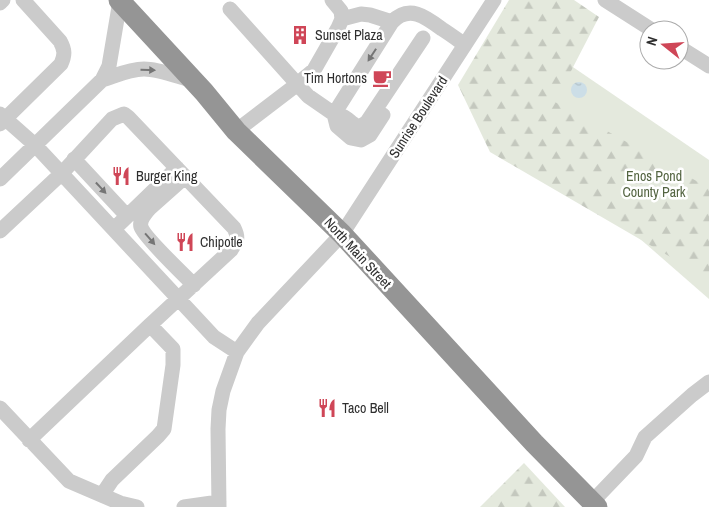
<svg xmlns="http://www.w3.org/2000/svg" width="709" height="507" font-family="'Archivo Narrow',sans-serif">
<defs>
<pattern id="forest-firs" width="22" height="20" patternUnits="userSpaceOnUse" patternTransform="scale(1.25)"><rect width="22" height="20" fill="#e4e9dd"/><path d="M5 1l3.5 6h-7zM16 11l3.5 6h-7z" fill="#c4c8be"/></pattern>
<pattern id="water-ripples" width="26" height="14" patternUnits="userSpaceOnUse" patternTransform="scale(1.25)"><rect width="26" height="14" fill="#ccdee7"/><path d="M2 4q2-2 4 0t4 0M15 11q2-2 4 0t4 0" fill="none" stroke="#b0bfc6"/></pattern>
</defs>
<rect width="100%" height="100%" fill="#fff"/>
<path fill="#e4e9dd" d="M567,63l142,97v139l-196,-171z"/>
<path fill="url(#forest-firs)" d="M509,0h65l25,17 -44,85 154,86v95l-11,-10 -208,-121 -32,-67z
M524,463l41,44h-85z"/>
<path fill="url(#water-ripples)" d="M571 90a8 8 0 1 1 16 0a8 8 0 1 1-16 0Z"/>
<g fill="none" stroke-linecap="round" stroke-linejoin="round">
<path stroke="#cbcbcb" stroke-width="15" d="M605,0l47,30
M0,3l3,-3
M230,9l78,87 26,18 3,12 14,12 10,2 9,-5 13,-20
M342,19l19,-5 9,1 22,7
M423,38l-56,84c-12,10 -15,-2 -25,-6 -3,-2 -6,-2 -8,-2l58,-92c17,-18 34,-5 50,7 8,5 16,11 23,16
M679,47l30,19
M102,80c13,-4 27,-11 42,-11 16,0 34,8 50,12
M0,114l35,31 179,192 23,15
M0,124l61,-60c4,-9 4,-14 -1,-23l-37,-41
M236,131l55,-42 23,-19 24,-42 4,-9 -1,-8 -9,-11
M74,159l53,57
M185,177l-36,32c-4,5 -10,11 -8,18 3,10 43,48 53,58
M0,179l102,-99 7,-14 11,-65
M114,229l63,-61
M0,231l62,-58 50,-54 12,-5 4,3 106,111c5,10 3,13 -3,22l-81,75
M0,408l69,73 51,22 17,4
M29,440l121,-115 23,24v16l-9,64 -6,7 -46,44 -10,15
M592,502l44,-46 9,-19 47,-42 17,-13
M184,507l35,-5
M219,507l-1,-78 1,-19 4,-19 14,-39 21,-29 84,-89 152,-234"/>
<path stroke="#959595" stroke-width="21" d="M119,0l85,92 32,39 106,103 192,209 63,64"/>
</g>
<defs><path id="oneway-solid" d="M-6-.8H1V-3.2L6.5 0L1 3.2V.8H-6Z" transform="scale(1.25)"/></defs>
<g fill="#757575">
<use href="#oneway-solid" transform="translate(372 55) rotate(123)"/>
<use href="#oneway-solid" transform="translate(148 70) rotate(2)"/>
<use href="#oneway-solid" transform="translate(101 188) rotate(47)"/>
<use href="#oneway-solid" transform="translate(150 239) rotate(49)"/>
</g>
<defs>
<g id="building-bare" transform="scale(1.5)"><path d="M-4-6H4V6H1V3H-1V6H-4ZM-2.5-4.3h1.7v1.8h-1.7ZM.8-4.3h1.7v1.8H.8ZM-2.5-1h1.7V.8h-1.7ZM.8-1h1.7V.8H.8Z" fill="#cf4657" stroke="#fff" stroke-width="2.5" paint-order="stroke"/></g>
<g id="cafe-bare" transform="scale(1.5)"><path d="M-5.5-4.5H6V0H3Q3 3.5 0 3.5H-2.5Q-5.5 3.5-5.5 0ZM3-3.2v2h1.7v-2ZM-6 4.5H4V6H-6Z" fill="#cf4657" stroke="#fff" stroke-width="2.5" paint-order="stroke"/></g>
<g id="restaurant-bare" transform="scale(1.5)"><path d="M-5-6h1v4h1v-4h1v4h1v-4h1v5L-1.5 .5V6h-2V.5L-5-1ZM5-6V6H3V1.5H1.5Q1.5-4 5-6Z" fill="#cf4657" stroke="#fff" stroke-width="2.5" paint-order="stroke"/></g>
</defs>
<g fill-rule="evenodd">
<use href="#building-bare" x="300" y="35"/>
<use href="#cafe-bare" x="382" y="78"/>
<use href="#restaurant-bare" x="121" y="176"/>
<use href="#restaurant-bare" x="185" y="242"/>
<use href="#restaurant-bare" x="327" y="408"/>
</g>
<g text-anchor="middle" stroke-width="5" stroke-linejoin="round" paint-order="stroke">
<g font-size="14" fill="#2e2e2e" stroke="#fff" text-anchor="start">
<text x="315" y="40">Sunset Plaza</text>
<text x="367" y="83" text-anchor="end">Tim Hortons</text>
<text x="136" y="181">Burger King</text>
<text x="200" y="247">Chipotle</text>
<text x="342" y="413">Taco Bell</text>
</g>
<g font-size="14" fill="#2e2e2e" stroke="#fff">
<text transform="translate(418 117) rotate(-57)" y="5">Sunrise Boulevard</text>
<text transform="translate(358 253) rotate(47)" y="5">North Main Street</text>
</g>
<g font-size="14" fill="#536441" stroke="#fff">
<text x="654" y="181">Enos Pond<tspan x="654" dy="16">County Park</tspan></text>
</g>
</g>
<g transform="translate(664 45) rotate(287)"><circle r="24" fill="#ffffff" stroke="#ababab"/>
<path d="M0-4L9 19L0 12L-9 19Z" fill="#cf4657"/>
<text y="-8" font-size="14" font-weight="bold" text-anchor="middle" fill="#2e2e2e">N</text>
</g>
</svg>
